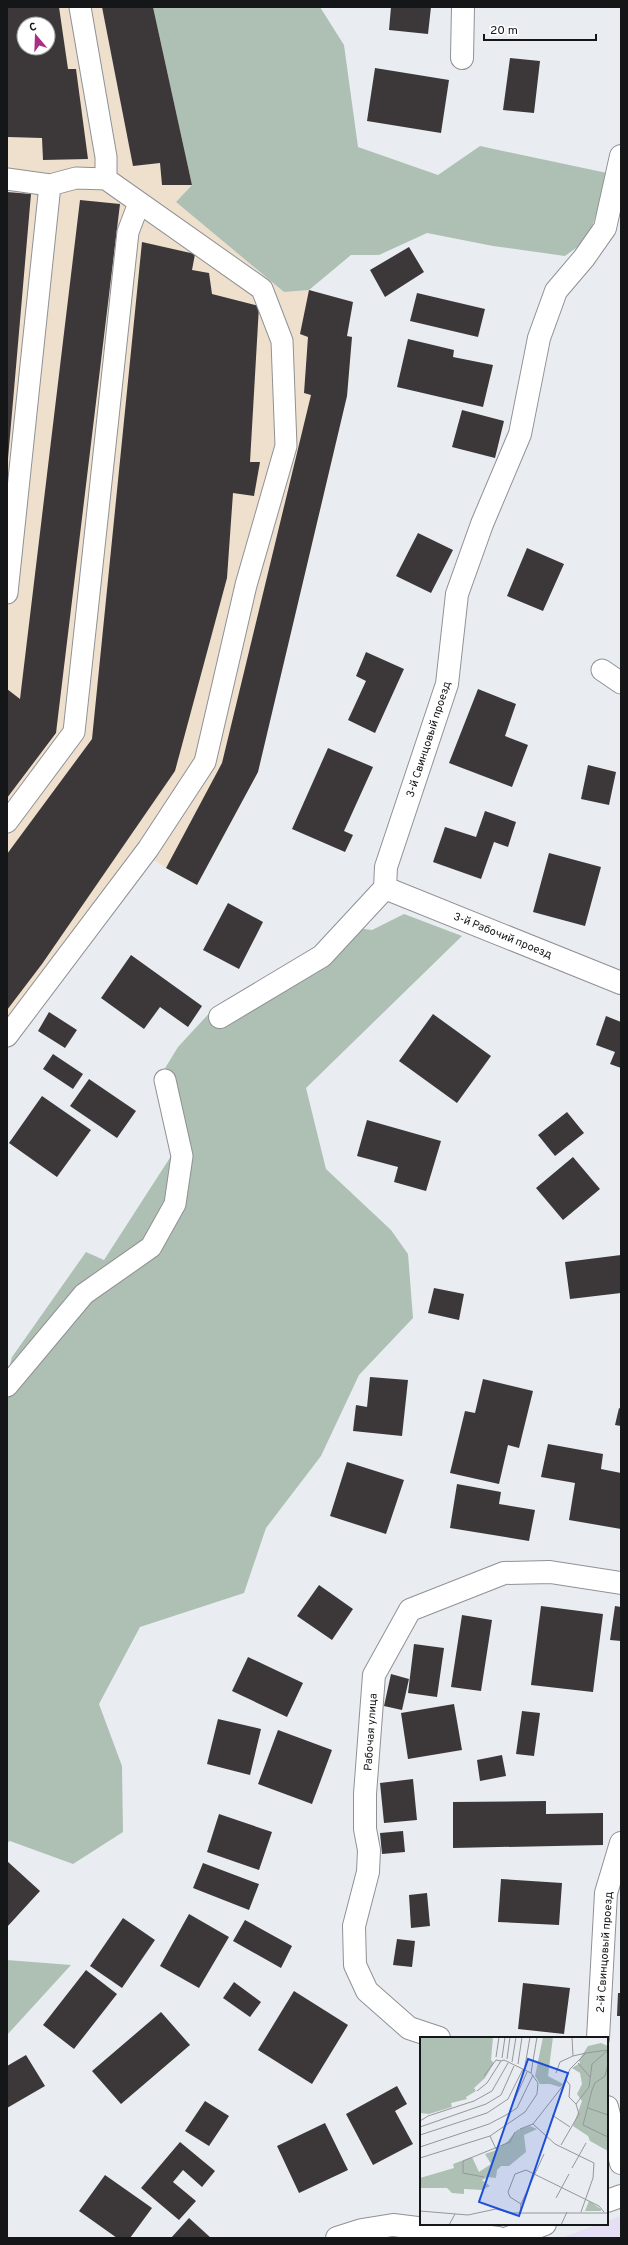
<svg xmlns="http://www.w3.org/2000/svg" width="628" height="2245" font-family="Overpass,sans-serif">
<rect width="100%" height="100%" fill="#e9edf1"/>
<path fill="#eee0cd" fill-rule="evenodd" d="M7,7h146l39,178 -16,17 108,90 25,-2 44,12 -6,34 5,1 -5,59 -89,376 -61,113 -31,-17 -30,-20 -129,171zM24,24h24v24h-24z"/>
<path fill="#e6def4" d="M621,2216v22h-60l38,-14h8v-3z"/>
<path fill="#aec0b4" d="M153,7h167l24,38 14,102 80,28 42,-29 127,27 -9,37 -11,30 -22,16 -72,-10 -66,-13 -48,22h-28l-42,35 -25,2 -108,-90 16,-17z
M404,914l58,22 -156,152 20,81 65,61 17,24 5,64 -54,57 -38,81 -55,72 -22,65 -104,34 -41,77 23,62 1,66 -50,32 -63,-23 -3,2v-468l5,-18 74,-105 18,8 69,-107 -14,-75 19,-31 36,-39 103,-56 26,-26 29,4z
M7,1960l64,5 -64,70z"/>
<path fill="#3c3839" fill-rule="evenodd" d="M7,7h52l9,62h8l12,90 -45,1 -1,-22 -34,-1zM24,24h24v24h-24z
M102,7h51l39,178h-30l-2,-22 -27,3z
M391,7h40l-3,27 -39,-4z
M510,58l30,3 -6,52 -31,-3z
M375,68l74,12 -8,53 -74,-12z
M7,192l24,2 -23,265 -1,-1z
M80,200l40,4 -64,529 -49,65v-109l13,10z
M142,242l53,12 -3,16 17,3 3,21 47,12 -9,156h10l-6,34 -21,-3 -6,85 -52,193 -133,193 -35,46v-156l85,-115z
M409,247l15,25 -39,25 -15,-27z
M309,290l44,12 -6,34 5,1 -5,59 -89,376 -61,113 -31,-17 56,-105 89,-368 -7,-2 4,-56 -8,-3z
M417,293l68,16 -7,28 -68,-16z
M408,339l46,11 -1,7 40,8 -10,42 -86,-20z
M462,410l42,11 -9,37 -43,-11z
M418,533l35,17 -22,43 -35,-17z
M527,548l37,16 -21,47 -36,-15z
M366,652l38,17 -29,64 -27,-13 18,-39 -10,-5z
M478,689l38,15 -11,32 23,9 -16,42 -63,-24z
M328,748l45,19 -29,64 9,4 -8,17 -53,-23z
M588,765l28,7 -7,33 -28,-6z
M485,811l31,11 -8,25 -14,-5 -13,37 -48,-17 12,-35 31,10z
M549,853l52,14 -16,59 -52,-14z
M228,903l35,19 -24,47 -36,-19z
M131,955l71,51 -14,21 -28,-20 -16,22 -43,-31z
M49,1012l28,18 -12,18 -27,-17z
M433,1014l58,42 -34,47 -58,-42z
M606,1016l15,6v46l-11,-4 5,-12 -19,-7z
M53,1054l30,20 -10,15 -30,-20z
M89,1079l47,32 -19,27 -47,-32z
M42,1096l49,34 -34,47 -48,-34z
M567,1112l17,21 -29,23 -17,-21z
M367,1120l74,21 -15,50 -32,-9 4,-15 -41,-11z
M573,1157l27,32 -37,31 -27,-32z
M621,1255v38l-51,6 -5,-37z
M434,1288l30,6 -5,26 -31,-7z
M370,1377l38,3 -6,56 -49,-5 3,-26 11,2z
M483,1379l50,12 -14,57 -11,-3 -9,39 -49,-11 15,-62 10,2z
M619,1408l2,1v17l-6,-1z
M548,1444l55,10 -2,15 20,4v56l-52,-9 6,-37 -34,-6z
M347,1462l57,18 -18,54 -56,-18z
M457,1484l44,8 -2,12 36,6 -6,31 -79,-13z
M319,1585l34,24 -21,31 -35,-24z
M541,1606l62,8 -10,78 -62,-7z
M615,1606l6,1v34l-11,-1z
M462,1615l30,5 -11,71 -30,-4z
M414,1644l30,4 -7,49 -29,-4z
M248,1657l55,26 -16,34 -55,-26z
M391,1674l18,5 -7,31 -18,-4z
M454,1704l8,46 -54,9 -7,-46z
M522,1711l18,2 -6,43 -18,-2z
M218,1719l43,10 -11,46 -43,-11z
M278,1730l54,20 -20,54 -54,-20z
M502,1755l4,21 -26,5 -3,-21z
M413,1779l4,41 -33,3 -4,-40z
M546,1801v13l57,-1v32l-150,3v-46z
M219,1814l53,18 -13,38 -52,-18z
M403,1831l2,21 -23,2 -2,-21z
M7,1861l33,30 -33,36z
M203,1863l56,21 -10,26 -56,-22z
M501,1879l61,4 -3,42 -61,-3z
M427,1893l3,33 -19,2 -2,-33z
M189,1914l40,23 -30,51 -39,-22z
M123,1918l32,22 -33,48 -32,-22z
M245,1920l47,26 -11,22 -48,-27z
M397,1939l18,2 -3,26 -19,-2z
M86,1970l31,24 -43,55 -31,-24z
M234,1982l27,20 -11,15 -27,-19z
M523,1983l47,5 -6,46 -46,-5z
M294,1991l54,34 -36,59 -54,-34z
M618,1993h3v23h-4z
M161,2012l29,33 -69,59 -29,-33z
M26,2055l19,31 -38,22v-42z
M397,2086l10,18 -12,7 18,33 -40,21 -27,-51z
M205,2101l24,15 -20,30 -24,-15z
M325,2123l23,47 -49,23 -22,-47z
M180,2142l35,29 -13,16 -19,-17 -10,12 23,19 -17,19 -38,-32z
M105,2175l47,33 -22,30h-13l-38,-27z
M189,2218l22,20h-40z"/>
<g fill="none" stroke-linecap="round" stroke-linejoin="round">
<g stroke="#8f9196" stroke-width="23">
<path id="service" d="M80,7l26,150v22
M7,179l43,6 26,-7 30,1 156,110 20,52 4,105 -40,139 -41,177 -57,87 -141,187
M7,593l43,-408
M602,670l19,13
M7,822l67,-90 54,-500 11,-29
M7,1386l77,-92 67,-47 24,-43 7,-48 -17,-76"/>
</g>
<g stroke="#8f9196" stroke-width="24">
<path id="minor" d="M462,58l1,-51
M385,888l236,95
M220,1017l102,-61 63,-68 1,-21 61,-183 10,-90 25,-70 38,-90 19,-96 17,-47 28,-33 21,-30 16,-72
M439,2038l-30,-10 -42,-37 -12,-26 -1,-39 14,-54 1,-22 -4,-21v-35l9,-119 36,-65 94,-37 46,-1 71,11
M598,2038l8,-145 15,-50
M607,2107l14,56
M607,2201l14,-5
M337,2238l25,-8 31,-5 105,13
M508,2238l37,-14"/>
</g>
<use href="#service" stroke="#fff" stroke-width="21"/>
<use href="#minor" stroke="#fff" stroke-width="22"/>
</g>
<g text-anchor="middle" stroke-width="4" stroke-linejoin="round" paint-order="stroke">
<g font-size="11" fill="#151618" stroke="#fff">
<text transform="translate(428 739) rotate(-72)" y="4">3-й Свинцовый проезд</text>
<text transform="translate(503 935) rotate(22)" y="4">3-й Рабочий проезд</text>
<text transform="translate(370 1732) rotate(-86)" y="4">Рабочая улица</text>
<text transform="translate(604 1952) rotate(-86)" y="4">2-й Свинцовый проезд</text>
</g>
</g>
<g transform="translate(420 2037)">
<rect width="188" height="188" fill="#e9edf1"/>
<path d="M0,0h73l-2,23 3,3 -9,15 -11,10 2,3 -10,6 1,2 -16,4 1,4 -23,7 -9,-1zM123,0h10l-5,39 15,8 -3,3 -10,-3h-10l-5,-8zM181,6l7,3v105l-18,-10 -2,-5 -15,-10 9,-25 -5,-7 5,-10 -2,-11 -8,-5 8,-5 -1,-3 9,-14zM110,89l7,3 -13,6 2,17 -17,14h-8l-4,4 -1,8 -8,-1 -6,3 8,6 -8,4 -18,-1v5l-12,-1 -5,-5h-27v-10l34,-10 -1,-4 19,-7 7,15 12,-8 -6,-10 9,-3 13,-9 10,-12zM169,164l12,8v2h-16z" fill="#aec0b4"/>
<path fill="none" stroke="#94979a" stroke-width="1" d="M153,19l13,-3M76,20l3,-20M82,21l3,-21M87,22l3,-22M92,25l4,-25M158,26l12,14M98,27l4,-27M188,27l-3,12 -10,7 -3,7 -9,35 25,12M105,29l5,-29M111,36l6,-36M136,36l4,-11 13,-6 -1,-19M64,39l12,-16 5,1M146,43l4,5 -1,12 7,7M57,54l10,-8 14,-22 3,-1 27,13 7,10 -1,11 -12,18 -35,24M94,64l13,-29M156,67l13,-17 3,-23 15,-13M168,71l20,7M132,78l18,12M0,84l8,-5 46,-15 18,-10 16,-28M113,87l22,20 39,19 -1,15 -12,34M0,90l66,-23 15,-9 13,-29M100,92l13,-5 29,-37 8,-18 16,-16 22,-3M0,98l67,-22 21,-14 15,-30M141,108l18,-31 -3,-10M0,110l69,-23 17,-9 11,-7 16,-33M0,121l70,-22 6,13M152,131l14,-25M64,140l-21,-4v-12l47,-19 5,-10M136,161l13,-24M101,167l-11,-7 -2,-5 7,-18 11,-4 73,36 5,6M0,174l48,4 28,-6 15,4h97M100,176l1,-9 23,-50M29,188l6,-11M141,188l6,-13"/>
<path fill="#1d4ed8" fill-opacity="0.15" stroke="#1d4ed8" stroke-width="2" d="M108,22l40,14 -49,143 -40,-14z"/>
<rect width="188" height="188" fill="none" stroke="#151618" stroke-width="2"/>
</g>
<rect width="628" height="2245" fill="none" stroke="#151618" stroke-width="16"/>
<g transform="translate(36 36) rotate(341)"><circle r="19" fill="#ffffff" stroke="#a1a2a3"/>
<path d="M0-3L7 15L0 10L-7 15Z" fill="#a72f85"/>
<text y="-6" font-size="11" font-weight="bold" text-anchor="middle" fill="#151618">С</text>
</g>
<path d="M484 34v6h112v-6" fill="none" stroke="#151618" stroke-width="2"/>
<text x="490" y="34" font-size="12" fill="#151618" stroke="#ffffff" stroke-width="3" paint-order="stroke">20 m</text>
</svg>
